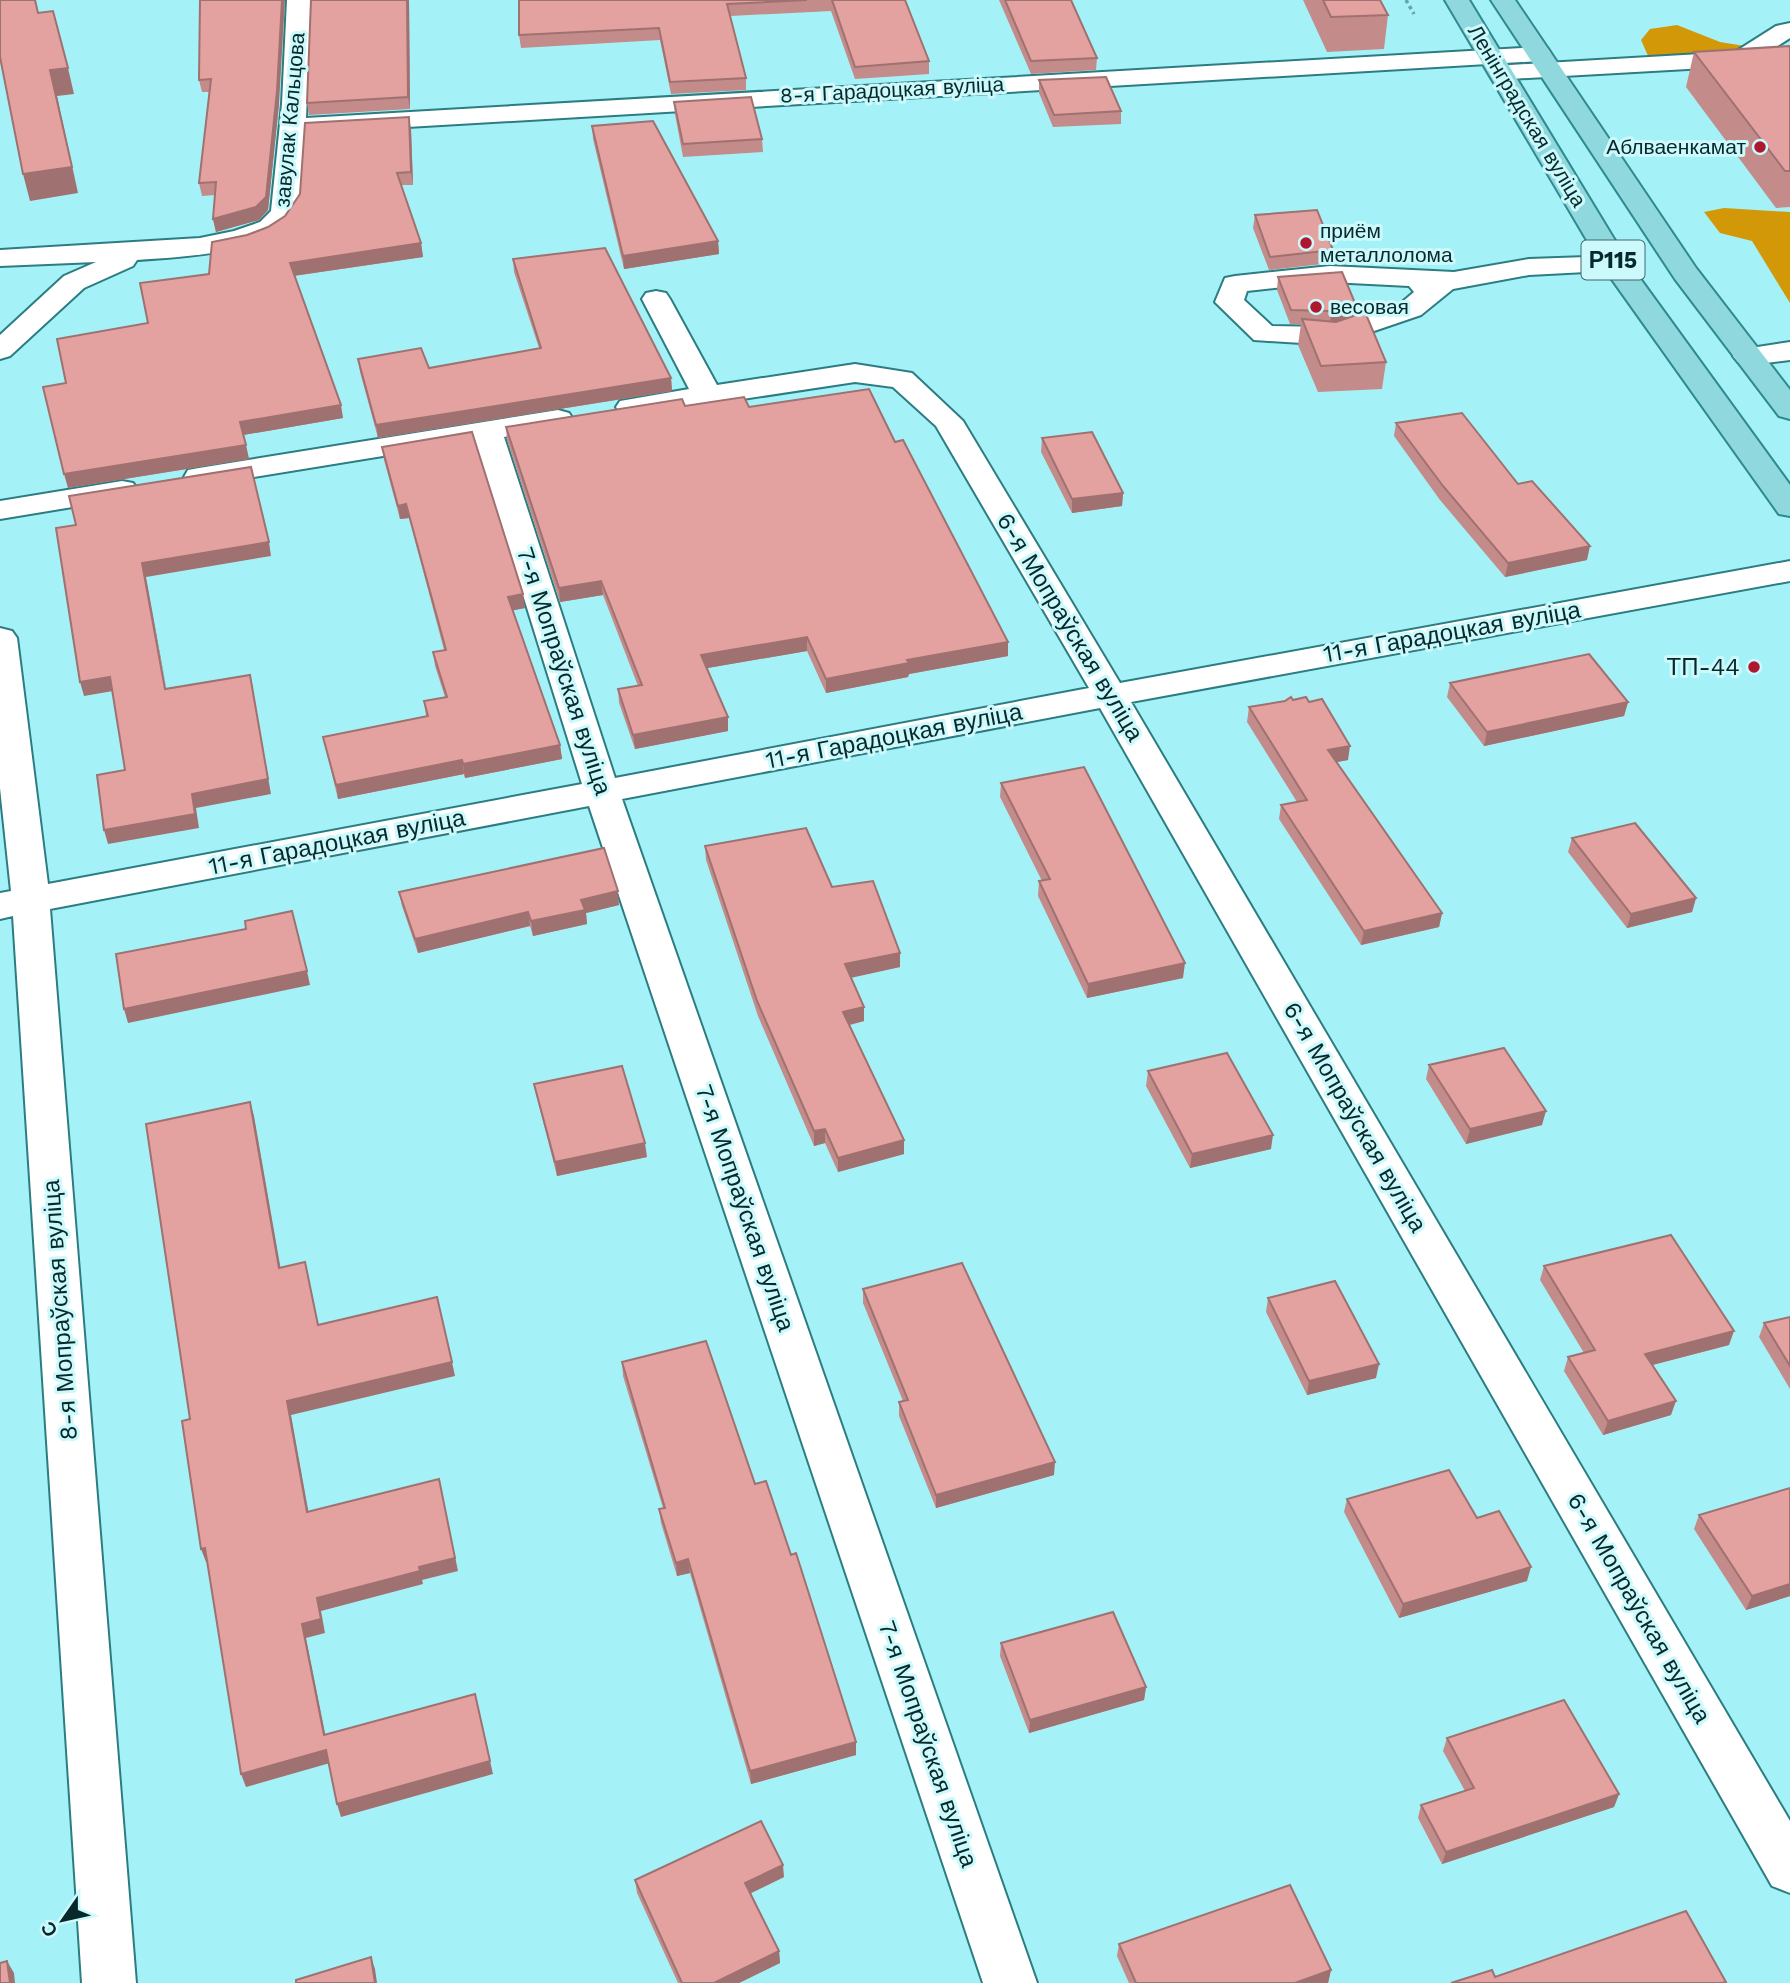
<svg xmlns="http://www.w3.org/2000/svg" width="1790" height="1983" font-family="'Work Sans',sans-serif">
<rect width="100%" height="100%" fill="#a4f2f7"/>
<path fill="#d29807" d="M1677,25l43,17 31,5c-44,23 -54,33 -102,11l-8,-18 9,-11z
M1724,208l66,4v91l-38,-62 -32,-8 -16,-21z"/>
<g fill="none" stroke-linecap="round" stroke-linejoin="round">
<g stroke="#2c7d82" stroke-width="4">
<path id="minor" d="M287,0h24l-5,118 1233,-71 9,2 3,5 -3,5 -9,2 -1234,72c-1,18 -1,66 -8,80 -19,41 -121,44 -160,47l-4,6 -49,22 -74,68 -10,3v-24l64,-59 32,-14 -96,4v-16l200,-12 34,-7 26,-9 11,-11 11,-107z
M1790,23v15l-40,26 -9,2 -231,13 -9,-2 -3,-5 3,-5 9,-2 225,-13 41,-26z
M1615,256l10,2 4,6 -4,6 -96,5 -76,14 -32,26 -88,30 -79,-5 -39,-38 10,-24 10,-2 95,-10 124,6 75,-13zM1330,282l79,4 5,6 -13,11 -71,24 -58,-1 -28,-26 3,-9z
M656,291l10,2 4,6 47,86 138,-21 57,9 51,48 157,262 670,-122v20l-659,121 659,1119v72l-18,-7 -672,-1178 -478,91 415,1184h-54l-394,-1177 -539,103 86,1074h-54l-69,-1067 -13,3v-26l11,-2 -11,-103v-160l12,3 5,7 31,246 534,-100 -107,-343 -276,45 -11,-2 -4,-7 4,-7 11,-2 359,-58 11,3 4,6 -4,6 -65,12 111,341 474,-90 -153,-262 -43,-39 -38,-5 -224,34 -11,-3 -4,-6 4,-6 69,-12 -47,-90 4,-6z
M1790,342v18l-42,5 -10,-3 -5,-6 5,-6z
M122,481l11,2 5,7 -5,7 -133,22v-18z"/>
</g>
<g stroke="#2f8a90" stroke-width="4">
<path id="major" d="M1445,0h24l159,262 162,223v31l-11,-2 -178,-250z
M1491,0h24l181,268 94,122v29l-11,-3 -104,-137z"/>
</g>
<path stroke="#67a4a8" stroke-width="3.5" stroke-dasharray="3.5 3.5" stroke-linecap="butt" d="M1406,0l8,14"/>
<use href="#minor" fill="#fff" fill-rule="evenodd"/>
<use href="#major" fill="#8fd8dd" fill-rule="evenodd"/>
</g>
<path fill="#c38b8a" d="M200,0l79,104 -11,106 -9,10 -43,12 -3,-13 2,-24 -13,1 -3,-13 10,-91h-7l-3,-12z
M311,0h98l1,109 -101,6 -2,-12z
M519,0h386l24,61v13l-74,5 -24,-68 -101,5 16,62v12l-75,4 -11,-54 -139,8 -2,-13z
M999,0h72l26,58 -1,12 -65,4z
M1303,0h77l8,15 -4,34 -57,3z
M1790,46v161l-14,1 -90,-121 8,-35z
M1039,80l82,31v13l-68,3 -14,-34z
M674,102l88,37 1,13 -80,5 -8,-43z
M592,126l126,115 1,13 -95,15 -31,-130z
M411,129l2,56h-12l20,58 2,14 -129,19 49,142 -100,17 6,24 -181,29 -2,-105 82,-60 61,-49 38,-39 21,-8 17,-11z
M1255,215l78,35 -2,13 -62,7 -16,-42z
M513,259l158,119 1,13 -294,47 -18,-66 -2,-13 71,9 110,-20 -25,-76z
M1278,277l77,26 -2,13 33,46 -4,27 -64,3 -20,-47 3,-21h-11l-13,-34z
M685,406l64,1 146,35 113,214 -99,18 -1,3 -82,16 -19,-42 -100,17 21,49v14l-93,18 -16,-46 -1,-14 20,-3 -35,-91 -43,7 -53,-162 -1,-13z
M1396,423l122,61 69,76 -82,17 -65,-77 -46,-64z
M1042,438l81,55 -1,13 -50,7 -31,-61z
M382,447l143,161 -12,2 47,135 2,14 -97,19 -1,-4 -126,25 -15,-62 103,-21 -2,-15 21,-4 -10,-31 -2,-14 11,-2 -35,-132 -9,1 -16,-59z
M1450,683l178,19 -4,14 -140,30 -37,-49z
M1249,707l99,53 -11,2 105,151 -3,14 -78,18 -82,-126 2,-14 16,-3 -50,-80z
M1001,783l182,195 -96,20 -49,-102 1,-15h3l-42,-84z
M1572,838l124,60 -4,14 -65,16 -59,-76z
M705,846l127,41 68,66v14l-49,10 13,30v14l-14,4 54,129 -66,18 -13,-29 -11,3 -56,-130 -52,-156z
M399,892l220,13 -33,8 1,11 -54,12 -3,-10 -112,27 -16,-47z
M1429,1065l113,60 -76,19 -40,-65z
M1148,1071l123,78 -81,19 -44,-82z
M534,1084l113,73 -90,19 -20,-78z
M1544,1266l185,79 -77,20 19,50 -68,20 -39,-64 4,-14 16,-4 -44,-73z
M863,1289l191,186 -118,33 -37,-92v-14l4,-1 -40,-98z
M1268,1298l108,80 -69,17 -41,-83z
M1790,1317v72l-31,-52 5,-14z
M622,1362l133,122 101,271 -105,29 -61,-211 -13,3 -16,-53 -2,-14 4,-1 -40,-132z
M1790,1488v108l-44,14 -52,-81 5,-14z
M1347,1499l130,19 50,63 -128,37 -55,-106z
M1001,1643l145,44 -2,13 -115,33 -29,-77z
M1447,1738l172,56 -5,13 -172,57 -24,-46 3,-13 44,-14 -22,-40z
M784,1877l-33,16 28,58 1,12 -41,20h-61l-41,-90 -2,-13z
M1119,1944l212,26 -3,13h-199l-12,-27z"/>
<path fill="#9f7170" d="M282,0h3l-6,104 -11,106 -9,10 -43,12 -3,-13z
M407,0h2l1,109 -2,-12z
M68,68l6,26 -17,2 21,97 -48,8 -7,-27 27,-104z
M409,117l2,12 2,56 -2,-13z
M718,241l1,13 -95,15 -1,-13z
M421,243l2,14 -131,19 -2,-13z
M1355,303l-2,14 -23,7 1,-13z
M671,378l1,13 -294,47 -2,-13z
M341,405l2,13 -100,17 -3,-13z
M246,445l3,14 -181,29 -4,-14z
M1123,493l-1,13 -50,7v-14z
M406,504l3,14 -9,1 -2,-13z
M269,542l2,14 -125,21 23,126 -27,-140z
M1590,546l-3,14 -82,17 3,-14z
M601,581l2,14 -43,7 -1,-14z
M523,594l2,14 -15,3 -2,-14z
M807,637v14l-105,18 -1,-14z
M1008,642v14l-99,18 -1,3 -82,16v-14l81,-19z
M250,675l21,119 -75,14 3,20 -91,16 -4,-14 88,-36z
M110,677l3,14 -29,5 -4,-14z
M1628,702l-4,14 -140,30 3,-14z
M728,717v14l-93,18 -2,-14z
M560,745l2,14 -97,19 -2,-14z
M1350,746l-2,14 -22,4 2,-14z
M462,760l2,14 -126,25 -2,-14z
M618,891l1,14 -33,8 1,11 -54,12 -2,-15 50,-21z
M1696,898l-4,14 -65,16 4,-14z
M528,912l2,14 -112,27 -3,-14z
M1442,913l-3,14 -78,18 3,-14z
M900,953v14l-54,12 -1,-15z
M1185,963l-2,15 -96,20 1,-14z
M307,971l3,14 -182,38 -4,-14z
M864,1007v14l-20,5 -1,-14z
M250,1102l4,14 29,166 -4,-14z
M1546,1111l-4,14 -76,19 4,-15z
M825,1129v14l-11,3v-15z
M1273,1135l-2,14 -81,19 2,-14z
M904,1140v14l-66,18v-14z
M645,1143l2,14 -90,19 -2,-14z
M1734,1331l-5,14 -88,23 4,-14z
M452,1362l3,14 -164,39 20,111 -4,-14 -20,-111z
M1379,1364l-3,14 -69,17 2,-14z
M1676,1401l-5,14 -68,20 5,-14z
M1055,1462l-1,13 -118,33v-13z
M442,1493l16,78 -36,9 -3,-13z
M205,1548l4,13 -3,1 -5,-13z
M688,1559l2,14 -13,3 -1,-13z
M1531,1567l-4,14 -128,37 4,-14z
M420,1571l3,13 -102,27 4,22 -19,5 22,110 -4,-13 -22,-111 15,-26z
M1790,1584v12l-44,14 6,-14z
M1146,1687l-2,13 -115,33 1,-13z
M856,1742v13l-105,29 -1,-13z
M326,1750l4,13 -84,24 -5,-13z
M490,1761l3,13 -152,43 -4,-13z
M1619,1794l-5,13 -172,57 4,-12z
M783,1865l1,12 -37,18 -2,-12z
M779,1951l1,12 -41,20h-25z
M371,1957l4,12 2,14h-2z
M7,1961l7,12 1,10h-5z
M1331,1970l-3,13h-33z"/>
<path fill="#e3a2a0" stroke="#9f7170" stroke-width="2" d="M0,0h35l3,13 15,-2 15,57 -18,2 22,97 -49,7 -23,-117z
M200,0h82l-5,91 -11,106 -10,10 -43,12 3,-37 -17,1 12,-104 -12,1z
M311,0h96l1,97 -101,6z
M519,0h288l-80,4 19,74 -76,4 -11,-54 -140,7z
M832,0h73l24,61 -74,6z
M1005,0h66l26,58 -66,3z
M1323,0h57l8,15 -57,2z
M1790,46v125h-5l-91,-119z
M1106,77l15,34 -67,4 -15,-35z
M751,97l11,42 -79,5 -9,-42z
M409,117l2,55 -14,1 24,70 -131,20 51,142 -101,17 6,23 -182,29 -21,-87 23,-4 -9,-44 91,-16 -8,-40 69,-9 3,-32 35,-7 21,-8 17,-11 15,-22 5,-71z
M653,121l65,120 -95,15 -31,-130z
M1317,210l16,40 -63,7 -15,-42z
M605,248l66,130 -295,47 -18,-66 63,-11 8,20 112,-20 -28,-89z
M1342,272l13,31 -24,8 -40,-1 -13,-33z
M1365,312l21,50 -65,4 -19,-47 34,3z
M869,389l26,53 8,-2 105,202 -101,18 2,3 -83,16 -19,-42 -106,18 27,62 -95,18 -15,-46 24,-4 -41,-104 -42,7 -53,-161 176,-28 3,7 59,-9 5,10z
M1462,413l56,71 14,-3 58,65 -82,17 -65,-77 -47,-63z
M472,432l51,162 -15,3 52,148 -97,19 -1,-4 -126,25 -13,-48 105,-21 -4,-15 23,-4 -14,-45 13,-2 -40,-146 -8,2 -16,-59z
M1092,432l31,61 -51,6 -30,-61z
M251,467l18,75 -127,21 23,126 85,-14 18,104 -76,15 3,20 -91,16 -7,-55 28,-5 -15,-93 -30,5 -24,-154 20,-3 -7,-29z
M1589,654l39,48 -141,30 -37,-49z
M1291,697l2,3 13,-3 3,5 13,-3 28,47 -22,4 114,163 -78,18 -83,-126 26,-5 -58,-93 36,-6z
M1084,767l101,196 -97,21 -49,-103 11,-2 -49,-96z
M1635,823l61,75 -65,16 -59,-76z
M806,828l26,59 41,-6 27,72 -55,11 19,43 -21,5 61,128 -66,18 -13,-29 -11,2 -57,-130 -52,-155z
M604,848l14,43 -37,9 4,10 -54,11 -3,-9 -113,27 -16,-47z
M292,911l15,60 -183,38 -8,-55 130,-25 -1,-8z
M1504,1048l42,63 -76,18 -41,-64z
M1227,1053l46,82 -81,19 -44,-83z
M622,1066l23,77 -90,19 -21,-78z
M250,1102l29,166 26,-6 13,63 119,-28 15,65 -165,39 20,111 132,-33 16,79 -36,9 1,4 -103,27 4,21 -19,5 22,111 151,-41 15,67 -153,43 -11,-54 -85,24 -36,-226 -4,1 -19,-128 8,-2 -44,-295z
M1671,1235l63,96 -89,23 31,47 -68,20 -40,-64 27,-7 -51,-84z
M962,1263l93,199 -119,33 -37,-93 9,-2 -45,-111z
M1335,1281l44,83 -70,17 -41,-83z
M1790,1317v49l-26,-43z
M706,1341l49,143 11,-3 25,74 5,-2 60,189 -106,29 -62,-212 -12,4 -17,-54 6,-1 -43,-146z
M1449,1470l28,48 22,-7 32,56 -128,37 -56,-105z
M1790,1488v96l-38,12 -53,-81z
M1113,1612l33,75 -116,33 -29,-77z
M1564,1700l55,94 -173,58 -25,-47 53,-17 -27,-50z
M761,1821l22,44 -38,18 34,68 -65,32h-32l-47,-103z
M1290,1885l41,85 -36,13h-159l-17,-39z
M1686,1911l40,71 -5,1h-270l41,-13 3,7z
M371,1957l4,26h-79v-3z
M7,1961l3,22h-10v-20z"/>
<g fill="#ad182e" stroke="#ccf9fc" stroke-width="2.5">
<circle cx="1760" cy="147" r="7"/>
<circle cx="1306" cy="243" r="7"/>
<circle cx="1316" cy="307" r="7"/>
<circle cx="1754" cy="667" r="7"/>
</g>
<g text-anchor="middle" stroke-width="6" stroke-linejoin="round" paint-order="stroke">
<g font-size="21" fill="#07292b" stroke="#ccf9fc">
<text transform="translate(892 90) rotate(-3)" y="7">8-я Гарадоцкая вуліца</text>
<text transform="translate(1527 116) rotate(59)" y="7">Ленінградская вуліца</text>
<text transform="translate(290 120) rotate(-85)" y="7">завулак Кальцова</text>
</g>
<g font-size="21" fill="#07292b" stroke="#ccf9fc" text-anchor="start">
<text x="1746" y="154" text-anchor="end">Аблваенкамат</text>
<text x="1320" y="238">приём<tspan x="1320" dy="24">металлолома</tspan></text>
<text x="1330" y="314">весовая</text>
</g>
<rect fill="#ccf9fc" stroke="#42676a" stroke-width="2" x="1581.5" y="240.5" width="63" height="39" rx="5"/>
<g font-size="23" font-weight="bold" fill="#07292b">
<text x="1613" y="268">Р115</text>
</g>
<g font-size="24" fill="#07292b" stroke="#ccf9fc">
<text transform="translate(1070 627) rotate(59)" y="8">6-я Мопраўская вуліца</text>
<text transform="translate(1452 632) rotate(-10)" y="8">11-я Гарадоцкая вуліца</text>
<text transform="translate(564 671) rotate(72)" y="8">7-я Мопраўская вуліца</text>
<text transform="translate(894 736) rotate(-11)" y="8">11-я Гарадоцкая вуліца</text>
<text transform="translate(337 842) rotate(-11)" y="8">11-я Гарадоцкая вуліца</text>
<text transform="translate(1355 1117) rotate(60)" y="8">6-я Мопраўская вуліца</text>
<text transform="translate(745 1208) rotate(71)" y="8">7-я Мопраўская вуліца</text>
<text transform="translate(60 1310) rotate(-94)" y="8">8-я Мопраўская вуліца</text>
<text transform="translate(1639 1608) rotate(60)" y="8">6-я Мопраўская вуліца</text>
<text transform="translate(928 1744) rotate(71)" y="8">7-я Мопраўская вуліца</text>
</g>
<g font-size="24" fill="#07292b" stroke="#ccf9fc" text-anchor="end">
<text x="1740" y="675">ТП-44</text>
</g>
</g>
<g transform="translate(63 1920) rotate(236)" stroke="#ccf9fc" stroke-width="5" paint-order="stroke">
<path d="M0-5L12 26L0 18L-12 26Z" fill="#07292b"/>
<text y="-10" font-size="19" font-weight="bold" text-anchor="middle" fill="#07292b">С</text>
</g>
</svg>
